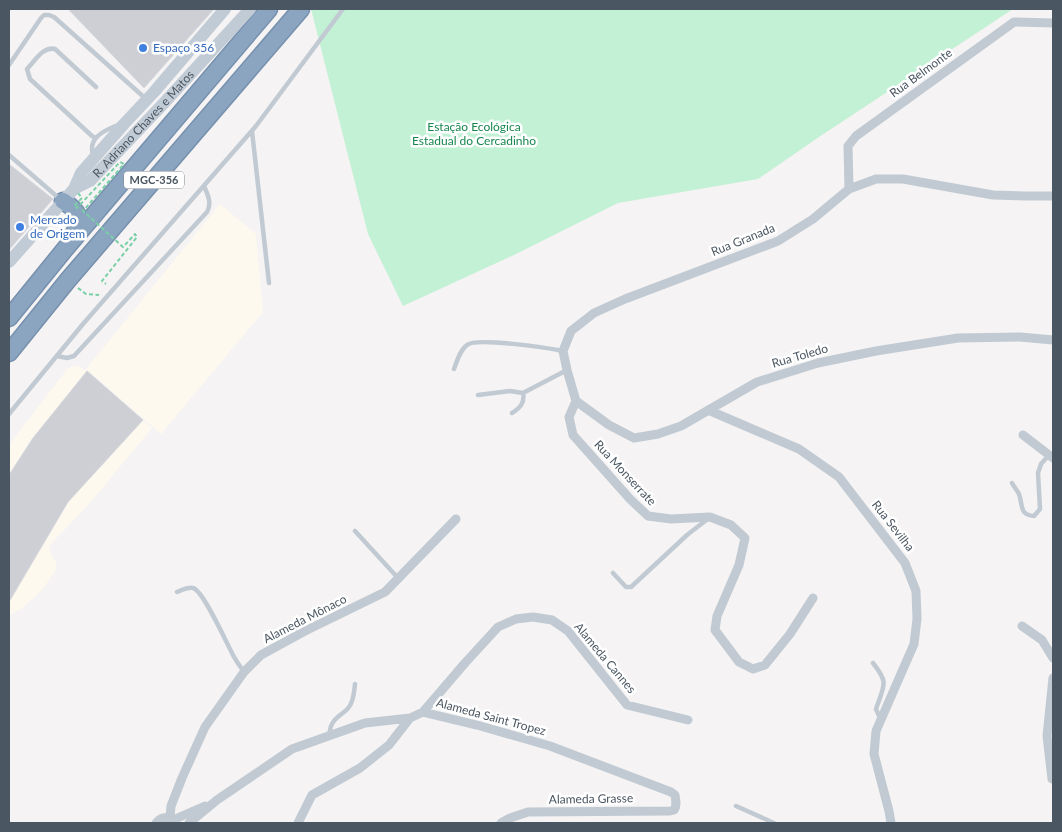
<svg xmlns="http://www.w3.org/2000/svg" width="1062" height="832" font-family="Lato,sans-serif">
<rect width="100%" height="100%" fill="#f5f3f3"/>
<path fill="#fdf9ef" d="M220,204l36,30 7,78 -102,122 -75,-65z
M78,366l9,5 65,57 -63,76 -40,42 1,6 6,10v8l-14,20 -21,19 -12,6v-170l59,-77z"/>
<path fill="#c3f1d5" d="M311,9h702l-194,128 -61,42 -140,24 -104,52 -111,51 -35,-72z"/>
<path fill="#cdcfd5" stroke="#d7d9de" d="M68,9h146l-70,79z
M9,164l44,35 -44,51z
M87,371l56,49 -75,82 -59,100v-127l24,-37z"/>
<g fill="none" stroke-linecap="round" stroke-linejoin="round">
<g stroke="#7690ad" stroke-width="19">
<path id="highway" d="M63,201c16,10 20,17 10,34
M9,318l56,-69 204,-240
M9,353l59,-73 233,-271"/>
</g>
<path stroke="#7ad0a6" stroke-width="2" stroke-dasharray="4 2.5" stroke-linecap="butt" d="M78,288l8,6 13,1"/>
<path stroke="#c1cad2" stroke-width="4.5" d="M9,65l32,-47 3,-3h5l5,2 91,81
M252,131l17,152
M96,138l-4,-2 -62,-57 -3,-10c8,-8 16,-23 28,-20l41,38
M9,155l52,45
M93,156c-1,-5 -2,-9 0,-13 3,-9 17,-15 25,-18
M57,356l10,2 7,-2 133,-144c5,-9 1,-17 -3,-26
M454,369c3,-8 6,-19 13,-24 9,-8 81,3 96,6
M523,393l44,-23
M478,395l32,-4 13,2c2,10 -3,15 -11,20
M9,414l74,-90 173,-198 87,-117
M1012,483c2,4 5,7 7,11 4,11 0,21 15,22l6,-7 -2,-36 3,-9 8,-9
M355,531l43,47
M613,573l13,14h5l56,-52 22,-17
M177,592c5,-2 11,-5 16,-4 10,2 34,56 40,67 3,6 7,11 11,17
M873,663c15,19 12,21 4,43l-1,3 4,9
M329,735c1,-3 1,-8 3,-11 4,-8 13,-11 17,-17 5,-7 5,-15 6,-23
M736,806l38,17"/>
<path stroke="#c1cad2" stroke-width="9" d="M849,189l-1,-43 8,-10 158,-114 39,1
M576,401l-9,-31 -4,-19 8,-20 23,-18 31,-14 153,-58 35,-22 36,-30 27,-10h27l90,16 33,1h27
M576,401l33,24 25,13 24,-4 23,-8 76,-44 61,-19 58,-12 82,-13 62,-1 33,3
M576,401l-7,16 4,18 57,64 18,17 23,3 39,-2 21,8 14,13 -6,27 -22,51 -2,14 24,32 14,7 12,-4 25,-31 23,-36
M708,410l91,39 40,28 66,86 11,28 1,28 -3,25 -38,87 -2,23 15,57 2,12
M1023,435l30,23
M1022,626l20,14 11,18
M423,712l42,-49 33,-36 18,-8 17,-2 19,3 16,11 59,74 61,15
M1052,779l-5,-43 6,-58
M170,818l1,-12 11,-28 23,-51 39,-55 17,-17 44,-24 80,-39 71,-73
M173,820l32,-14
M156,823c5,-7 13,-7 19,-1
M189,823l28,-23 75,-51 73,-26 45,-5 13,-6 54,13 73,21 121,46 4,3c1,6 2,11 -1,15l-4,1 -142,1 -18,6 -9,5
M298,823l14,-28 48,-27 29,-23 21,-27"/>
<g stroke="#c1cbd6" stroke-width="12">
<path id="s1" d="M74,189l16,-8 74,-78 86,-94"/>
<path d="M9,262l65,-73 7,-16 43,-49 30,-32 71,-83"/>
</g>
<use href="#highway" stroke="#8ba5c1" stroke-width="16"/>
<path stroke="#7ad0a6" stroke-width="2" stroke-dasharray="4 2.5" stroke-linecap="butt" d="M78,193l4,5 -8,8 3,2 43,-46 4,2 -41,47 40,36 12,-13 2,3 -35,44 4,3"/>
</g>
<g fill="#3f7fe0" stroke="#fff" stroke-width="2">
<circle cx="143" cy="48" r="5"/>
<circle cx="20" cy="227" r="5"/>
</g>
<g text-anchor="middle" stroke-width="5" stroke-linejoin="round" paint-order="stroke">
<rect fill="#fff" stroke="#808990" stroke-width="1" x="124" y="171.5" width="60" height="17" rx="4"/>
<g font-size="11" font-weight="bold" fill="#4a5661">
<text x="154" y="184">MGC-356</text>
</g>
<g font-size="12" fill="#366cbe" stroke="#fff" text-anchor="start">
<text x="153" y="52">Espaço 356</text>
<text x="30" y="224">Mercado<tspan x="30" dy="14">de Origem</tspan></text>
</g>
<g font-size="12" fill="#4a5661" stroke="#fff">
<text transform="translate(921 73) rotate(-36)" y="4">Rua Belmonte</text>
<text dy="4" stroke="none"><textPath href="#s1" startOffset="96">R. Adriano Chaves e Matos</textPath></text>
<text transform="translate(743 240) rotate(-22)" y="4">Rua Granada</text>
<text transform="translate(800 356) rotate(-16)" y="4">Rua Toledo</text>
<text transform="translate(625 473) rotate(47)" y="4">Rua Monserrate</text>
<text transform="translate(893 526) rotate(52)" y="4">Rua Sevilha</text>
<text transform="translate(305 619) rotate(-27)" y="4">Alameda Mônaco</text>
<text transform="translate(605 658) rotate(50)" y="4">Alameda Cannes</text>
<text transform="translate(491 717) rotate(15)" y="4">Alameda Saint Tropez</text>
<text transform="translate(591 799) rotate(-1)" y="4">Alameda Grasse</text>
</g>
<g font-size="12" fill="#17864f" stroke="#fff">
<text x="474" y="131">Estação Ecológica<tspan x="474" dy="14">Estadual do Cercadinho</tspan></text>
</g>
</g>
<rect width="1062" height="832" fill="none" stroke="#4a5661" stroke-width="20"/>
</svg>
